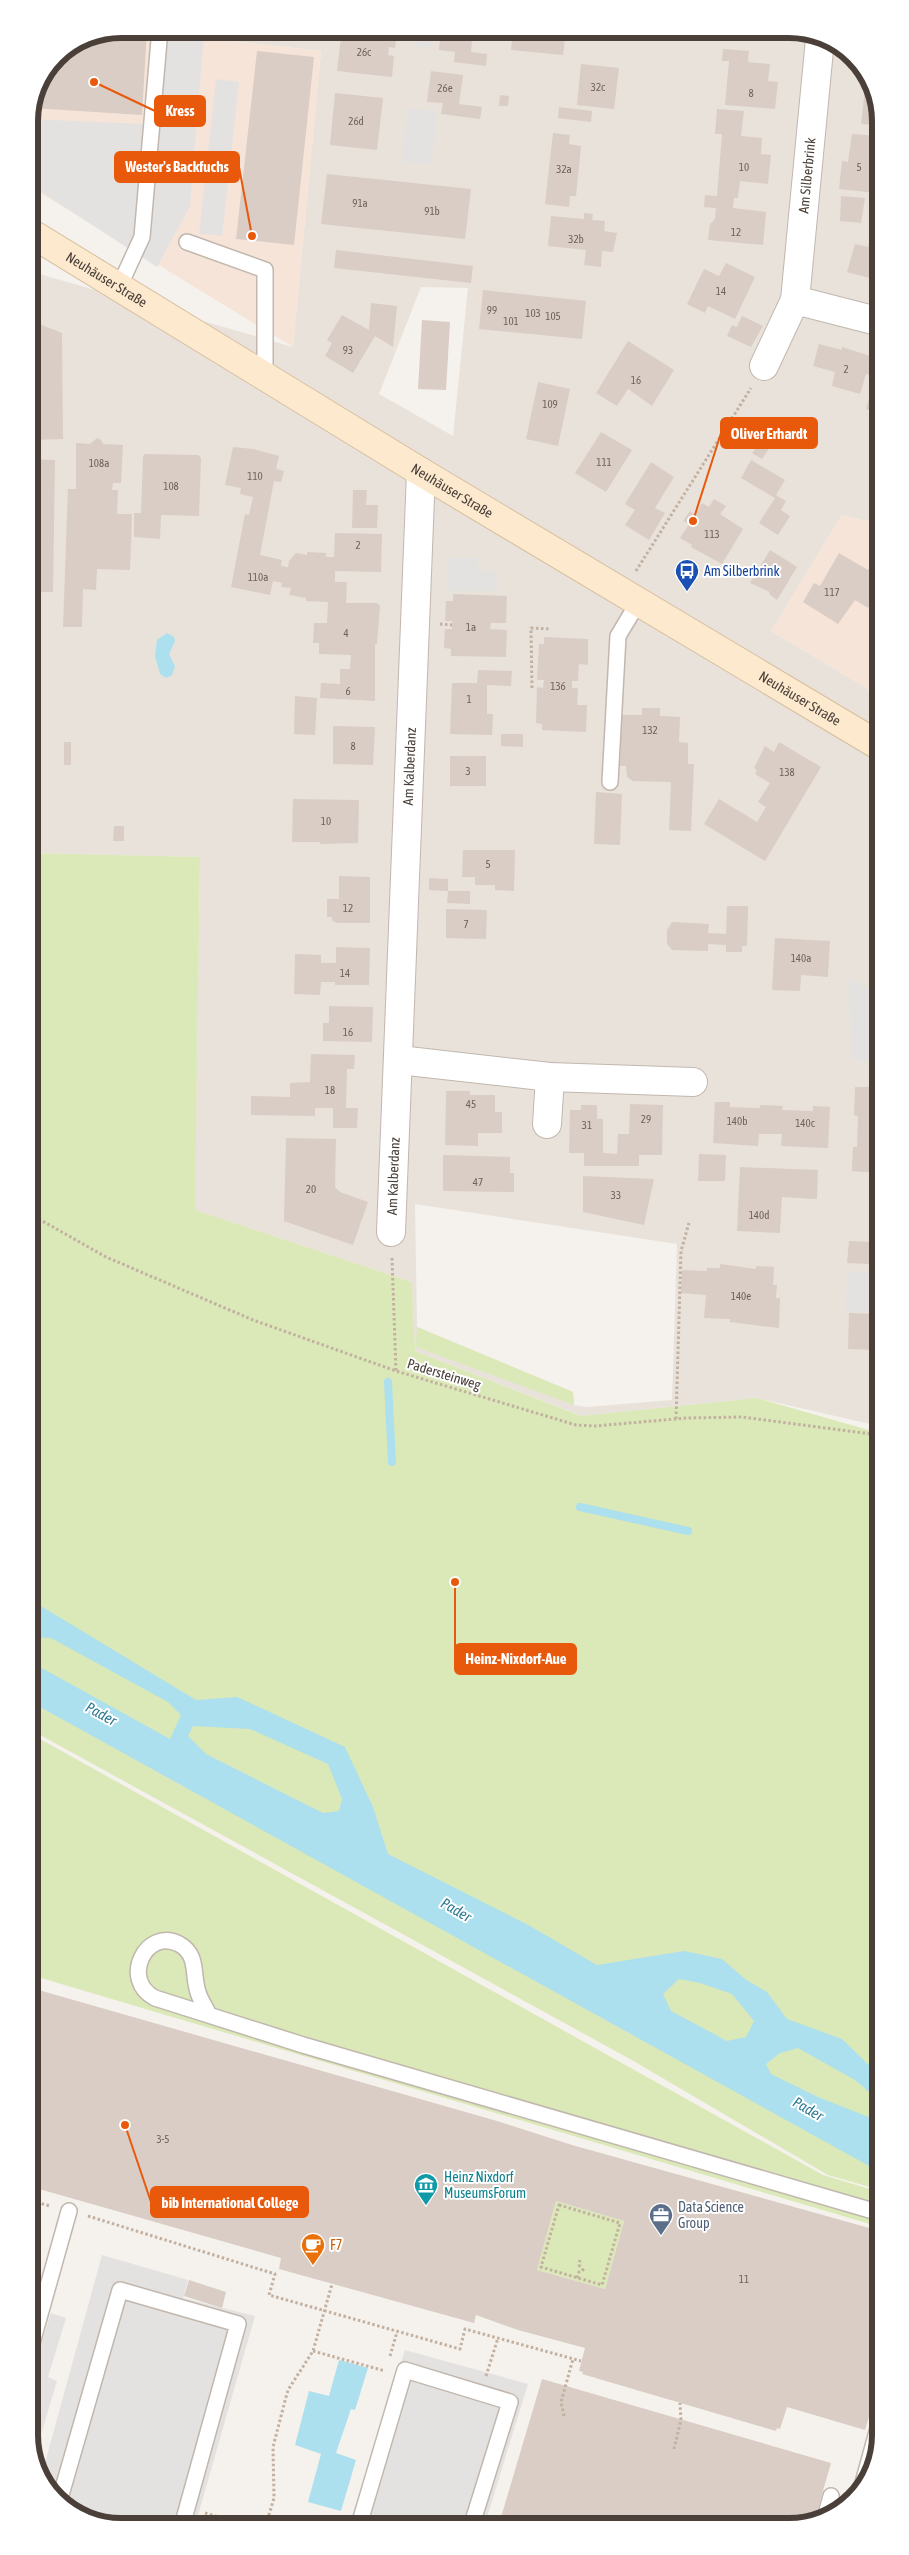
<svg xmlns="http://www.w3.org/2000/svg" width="909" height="2555" font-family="'Asap Condensed',sans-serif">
<rect width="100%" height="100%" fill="#f5f1ec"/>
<path fill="#e9e2da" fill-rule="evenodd" d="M234,29h560l50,19 33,49 1,427 -36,-9 -71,116 107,64 1,731 -122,-28 -175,18 -167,-65 -3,-69 -217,-72 5,-353 -170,-4 -1,-582 264,76 28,-296 -88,-10zM421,287l47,1 -15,148 -74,-42zM415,1204l262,40 -5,156 -85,7 -13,-2 -1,-13 -156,-65z"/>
<path fill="#f6e4d9" d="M121,29h113l-1,12 88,10 -28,296 -264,-161v-71l27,-59 30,-20z
M842,515l36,9v171l-107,-64z"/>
<path fill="#dbe8b7" d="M30,853l170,4 -5,353 217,72 3,69 166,65 176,-18 122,35 1,757 -52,-15 -198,-116 -599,-329z
M417,1327l156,65 1,13 -158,-58z
M31,1734l792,441 57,17v35l-849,-252z
M556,2201l68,20 -19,68 -68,-19z"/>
<path fill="#e4e2e0" d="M150,29l54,5 -14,172 -33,61 -128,-83v-65l115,5z
M417,29h16l-2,20 -17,-2z
M216,79l23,3 -17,154 -23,-2z
M407,109l30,2 -5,53 -30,-2z
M447,558h31v13h19v20h-50z
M849,977l29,18v66l-27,-1z
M876,1210h3v55h-6z
M847,1272l32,2v38l-34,-1z
M102,2255l86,25 -5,18 72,18 -60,210h-80l-55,-22 -18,-30z
M51,2313l15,5 -18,59 9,4 -24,80 -1,-98h3z
M405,2350l123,34 -43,140 -135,1z"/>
<path fill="#ace0ef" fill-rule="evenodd" d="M167,633l7,4 1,4 -6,13 6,12 -3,9 -6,3 -6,-4 -5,-18 2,-16z
M31,1600l165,100 41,-3 108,50 28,60 15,47 142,72 67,39 87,-14 38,8 23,20 22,13 20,27 55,20 38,37v25l-25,-21 -57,-32 -18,5 -14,11 5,10 47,23 53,21 9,-3v57l-849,-470v-40l139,77 11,-24 -13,-13 -117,-64 -20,-1zM193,1726l57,3 78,35 14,35 -3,12 -16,2 -117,-59 -18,-18zM679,1979l21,4 32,11 22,27 -8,16 -19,4 -56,-30 -8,-17z
M339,2360l29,8 -13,42 -4,-1 -15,44 20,7 -15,51 -33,-9 13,-48 -26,-9 14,-54 20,5z"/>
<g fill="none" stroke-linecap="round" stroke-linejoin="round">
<path stroke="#ace0ef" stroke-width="8" d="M388,1382l4,80
M580,1507l108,24"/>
</g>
<path fill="#dacdc5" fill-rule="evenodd" d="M121,29h26l-5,86 -110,-7 24,-52 30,-20z
M342,29h55l-2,19 -6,-1 -1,8 6,1 -2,21 -55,-6z
M441,29h32l-2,23 16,2 -1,12 -32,-4 1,-10 -16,-2z
M513,29h53l-3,26 -52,-5z
M716,29h45v6z
M723,49l26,2 -1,11 22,2 -2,17 10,1 -3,27 -50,-4 4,-44h-7z
M257,51l57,6 -20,188 -58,-6z
M581,64l38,4 -5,41 -37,-4z
M431,71l32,4 -4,29 23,3 -2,12 -39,-5 2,-11 -16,-1z
M866,80l11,17v28l-16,-1z
M335,93l48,5 -6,52 -47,-5z
M500,95l9,1 -1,10h-9z
M559,107l33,4 -1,11 -33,-4z
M717,109l27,2 -3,25 21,2 -1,16 10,1 -3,29 -28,-3 -2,17h-4l-1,10 33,4 -3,33 -55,-5 2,-16 5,-5 1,-11 -12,-1 1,-12 12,1 5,-62h-7z
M553,133l17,2 -1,9 12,2 -5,50h-6l-1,11 -24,-3z
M852,134l24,2 1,57 -38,-4 3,-28 6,1z
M327,174l144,15 -6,50 -144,-15z
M841,196l24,2 -4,25 -21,-2z
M584,213l9,1 -1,6 13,1 -1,10 13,2 -4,19 -11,-1 -1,16 -17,-2 2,-15 -38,-4 3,-30 33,3z
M872,232l5,2v46l-30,-8 8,-28 13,3z
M336,250l137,16 -2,17 -137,-15z
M726,263l29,14 -20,42 -27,-13 -3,7 -18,-9 17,-35 15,7z
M483,290l103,11 -4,38 -103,-10z
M371,303l26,3 -4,41 -18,-11 -22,37 -28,-17 7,-13 -5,-3 15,-25 27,15z
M742,316l21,10 -12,21 -24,-11 5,-11 5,2z
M29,320l33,13 1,106 -34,1z
M422,320l28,2 -4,68 -28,-1z
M628,341l46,29 -22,36 -24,-17 -11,17 -21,-13z
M819,344l23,6v-3l35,11 -1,19 -10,-3 -6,20 -28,-8 3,-14 -22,-6z
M538,382l32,7 -12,57 -32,-7z
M871,392l6,2v19l-11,-4z
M748,429l24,15 -10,15 -10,-6 3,-4 -14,-8z
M601,432l31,18 -26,42 -31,-19z
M97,438l4,2 2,4 20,1 -2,38h-8l-1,7h6l-1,24h15l-2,56 -33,-1 -1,21 -13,-1 -1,38h-19l5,-138h8v-46l14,1z
M233,447l20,2 26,7 -3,13 8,2 -3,11 -7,-1 -14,74 22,5 -1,6 7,1 1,-6 7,-8 11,2v-3l19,1v4h8l1,-24 47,1 -1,38 -46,-1v11h12l-1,21h31l3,3 -3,38h-2v57l-55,-3 1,-15 19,1v-15h10l1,-14 -32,-1v-11h-6l1,-20h13l1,-21 -22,-1v-3l-17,-3 2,-7 -10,-1 1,-4 -9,-2 -3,14 -39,-8 14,-73 4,1 4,-18 -13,-3 1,-6 -16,-3z
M145,454l53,1 3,3 -2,58 -38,-1 -1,24 -26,-2v-24h7l2,-56z
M29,459l26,1 -2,132h-23z
M751,460l34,20 -9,15 10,6 -5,9 9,6 -12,19 -19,-12 16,-25 -34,-20z
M651,462l23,15 -19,31 10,5 -16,27 -24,-15 10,-15 -10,-6z
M353,490h14l-1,15h12l-1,23h-25z
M714,499l12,7 -6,8 23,15 -21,35 -31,-17 1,-2 -12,-7 9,-14 -6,-3 7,-10 5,4 7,-12 7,4z
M770,550l27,17 -20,33 -8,-6 1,-2 -20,-9z
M839,553l29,17 10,-16v49l-5,-3 -5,8 -13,-8 -17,24 -35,-22 11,-19 6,3z
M453,594l54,2 -1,27h-15l-1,6 17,1 -1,27 -55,-1v-7l-7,-1 1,-19h7v-8h-7l1,-20h7z
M878,605v19l-5,-3 5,-9 -3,-1z
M544,637l44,2v26l-9,-1 -1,17h-6v7h6l-1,17h10l-1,27 -44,-2v-6l-6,-1 1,-36 6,1 1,-8h-7l2,-36h5z
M478,670l34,1 -1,15 -24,-1v29h6l-1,21 -42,-1 2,-51h25z
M295,696l22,2 -2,37 -21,-1z
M642,708h18v8l20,1 -1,25 9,1v21h6l-3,67 -22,-1 2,-48 -38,-1 -6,-4 -1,-11h-6l2,-51h20z
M333,726l42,1 -2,38 -40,-1z
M501,734h22v13l-22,-1z
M64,742h7v23h-7z
M779,742l42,25 -56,94 -61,-37 15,-25 38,23 9,-15 -8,-5 12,-19 -15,-9 2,-4 -3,-2 11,-22 9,6z
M450,756h36v30h-36z
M596,792l26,2 -2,51 -26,-1z
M293,799l66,1 -1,43 -38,1v-2h-28z
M114,826h10v15h-11z
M463,850h52l-1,41 -19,-1v-5h-20v-8h-13z
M339,876l31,1v46h-32l-6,-2v-4h-5v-18h12z
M429,878l19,1v12l-19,-1z
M448,891h22v13l-23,-1z
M727,906h21l-1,40h-5v6h-16v-7l-18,-1v7l-36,-1 -5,-6v-14l5,-8 37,2 -1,9 18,1z
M446,909l41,1 -1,29 -40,-1z
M775,938l55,3 -2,36 -27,-2 -1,16 -28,-1z
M336,947l34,1 -1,37h-34v-3h-14l-1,13 -26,-1 1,-40 26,1v8h15z
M329,1006l44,1 -1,35 -49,-1v-18h6z
M311,1054l44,1 -1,14h-7l-1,39h12l-1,20h-24v-20h-18v8l-64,-1v-19l39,1v-14l20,-1z
M855,1087h23l1,86 -27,-2 1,-24h4l1,-31 -4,-1z
M446,1091h24v4h25v17h7v21h-24v13l-33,-1z
M715,1102h15v5l30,1v-3l23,1 -1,4 31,1v-5l17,1 -2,41 -47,-2 1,-12h-23l-1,12 -45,-3z
M630,1104l33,1 -1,50h-23v11h-55v-13h-15l1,-43h11v-5h16v14h6v34l14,1 1,-20h11z
M286,1138l50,1 -1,48 5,5 28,10 -15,43 -69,-24z
M699,1154l27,1 -1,26h-27z
M443,1155l67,2v16h4v19l-71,-1z
M740,1167l78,3 -1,29 -35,-2 -2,36 -43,-2z
M583,1176l71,3 -10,46 -61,-13z
M849,1241l21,1 -1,22 -22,-1z
M720,1264l36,5v-3l18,1 -1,18h4l-1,13h4l-1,30 -49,-6v-3l-26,-1 2,-23 -25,-2 1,-23 25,1v-3h13z
M849,1313l30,1 -1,36 -30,-1z
M35,1989l462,132 75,24 308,86v148l-15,51 -78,-23 -7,22 -3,-1 -1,3 -194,-57 1,-2 -4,-1 6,-23 -67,-18 -42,-15 -2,8 -195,-54 2,-11 -249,-71 -1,-185zM556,2201l68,20 -19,68 -68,-19z
M189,2280l37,12 -4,16 -38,-12z
M542,2379l289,84 -17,59 -315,2z"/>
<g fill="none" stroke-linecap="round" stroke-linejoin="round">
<g stroke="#c1b7ae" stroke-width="18">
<path id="service" d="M187,242l78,28v106
M119,287l23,-50 18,-208
M610,782l8,-146 21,-35
M208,2013c-3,-7 -8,-13 -10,-21 -6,-17 1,-37 -19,-48 -33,-17 -59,36 -24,54l148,47 577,168
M32,2343l37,-132
M861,2490l19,-69
M59,2502l61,-212 118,34 -56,202
M826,2514l5,-18
M359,2525l46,-155 105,32 -38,122"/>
</g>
<g stroke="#c1b7ae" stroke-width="30">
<g id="minor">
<path d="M795,300l82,21"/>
<path id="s1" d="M764,366l31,-66 25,-261"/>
<path d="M399,1060l151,17 143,5"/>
<path d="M547,1124l3,-47"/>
<path id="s2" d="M391,1232l30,-760"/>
</g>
</g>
<g stroke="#d6be9f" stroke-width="30">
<g id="secondary">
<path id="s3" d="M29,232l392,240 457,273"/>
</g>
</g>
<path stroke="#c2b0a0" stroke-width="3" stroke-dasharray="2.5 2.5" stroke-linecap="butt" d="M636,571l115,-183
M440,624l12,1
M532,688l-1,-60 20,1
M30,1214l76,43 147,63 143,51 180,54 19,1 92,-8 55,-1 137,18
M392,1258l4,113
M676,1419l5,-168 8,-28
M31,1938l7,20 -7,23
M32,2201l18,5
M559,2205l61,18 -18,62 -61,-18z
M88,2216l187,58 -6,21 191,54 5,-20 116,32
M577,2278l2,-6 4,-2 -4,-5 1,-5
M313,2351l72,20
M390,2356l7,-24
M486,2376l12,-38
M564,2416l-3,-14 12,-43
M674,2449l7,-29 -1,-17
M205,2513l42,12
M266,2525l8,-27 -1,-51 13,-50 2,-7 25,-39 19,-67"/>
<use href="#service" stroke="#fff" stroke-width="15"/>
<use href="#minor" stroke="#fff" stroke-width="28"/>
<use href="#secondary" stroke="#fde9ce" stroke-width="28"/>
</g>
<defs>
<g id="bus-pin" transform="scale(1.25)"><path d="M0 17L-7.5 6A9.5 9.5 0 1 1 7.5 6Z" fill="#1a4fb4" stroke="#fff"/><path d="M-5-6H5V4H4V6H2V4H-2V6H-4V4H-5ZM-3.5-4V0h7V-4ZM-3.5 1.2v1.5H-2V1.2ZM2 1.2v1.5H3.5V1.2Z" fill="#fff"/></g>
<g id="museum-pin" transform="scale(1.25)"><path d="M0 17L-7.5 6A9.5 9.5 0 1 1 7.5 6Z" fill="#0f9aa8" stroke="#fff"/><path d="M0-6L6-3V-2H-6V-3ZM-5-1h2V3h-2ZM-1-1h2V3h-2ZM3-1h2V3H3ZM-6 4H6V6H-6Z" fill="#fff"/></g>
<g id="office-pin" transform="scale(1.25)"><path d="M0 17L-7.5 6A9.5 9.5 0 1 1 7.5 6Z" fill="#5c6f8a" stroke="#fff"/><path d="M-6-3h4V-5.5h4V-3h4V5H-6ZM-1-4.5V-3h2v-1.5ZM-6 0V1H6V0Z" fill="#fff"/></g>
<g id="cafe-pin" transform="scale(1.25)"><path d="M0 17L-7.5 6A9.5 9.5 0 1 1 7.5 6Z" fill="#e8710a" stroke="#fff"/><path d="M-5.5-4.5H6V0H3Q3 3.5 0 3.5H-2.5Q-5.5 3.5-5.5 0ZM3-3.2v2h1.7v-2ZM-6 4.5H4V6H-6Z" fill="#fff"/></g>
</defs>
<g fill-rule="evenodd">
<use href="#bus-pin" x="687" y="571"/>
<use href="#museum-pin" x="426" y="2185"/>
<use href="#office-pin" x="661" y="2215"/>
<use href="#cafe-pin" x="313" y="2245"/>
</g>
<g text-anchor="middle" stroke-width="4" stroke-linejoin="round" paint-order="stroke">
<g font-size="11" fill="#6e635c">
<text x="364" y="56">26c</text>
<text x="598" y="91">32c</text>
<text x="445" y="92">26e</text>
<text x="751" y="97">8</text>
<text x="356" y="125">26d</text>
<text x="744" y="171">10</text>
<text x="859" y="171">5</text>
<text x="564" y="173">32a</text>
<text x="360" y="207">91a</text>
<text x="432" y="215">91b</text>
<text x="736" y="236">12</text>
<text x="576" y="243">32b</text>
<text x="721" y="295">14</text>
<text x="492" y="314">99</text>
<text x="533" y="317">103</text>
<text x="553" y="320">105</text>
<text x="511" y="325">101</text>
<text x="348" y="354">93</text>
<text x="846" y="373">2</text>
<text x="636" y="384">16</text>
<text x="550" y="408">109</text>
<text x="604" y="466">111</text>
<text x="99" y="467">108a</text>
<text x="255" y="480">110</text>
<text x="171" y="490">108</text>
<text x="712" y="538">113</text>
<text x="358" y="549">2</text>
<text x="258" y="581">110a</text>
<text x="832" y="596">117</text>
<text x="471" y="631">1a</text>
<text x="346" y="637">4</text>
<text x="558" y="690">136</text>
<text x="348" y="695">6</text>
<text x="469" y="703">1</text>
<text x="650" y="734">132</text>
<text x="353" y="750">8</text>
<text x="468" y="775">3</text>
<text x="787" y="776">138</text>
<text x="326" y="825">10</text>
<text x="488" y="868">5</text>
<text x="348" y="912">12</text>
<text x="466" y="928">7</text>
<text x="801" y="962">140a</text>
<text x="345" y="977">14</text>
<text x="348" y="1036">16</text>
<text x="330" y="1094">18</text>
<text x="471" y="1108">45</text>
<text x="646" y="1123">29</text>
<text x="737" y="1125">140b</text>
<text x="805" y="1127">140c</text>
<text x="587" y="1129">31</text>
<text x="478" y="1186">47</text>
<text x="311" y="1193">20</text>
<text x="616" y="1199">33</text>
<text x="759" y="1219">140d</text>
<text x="741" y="1300">140e</text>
<text x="163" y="2143">3-5</text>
<text x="744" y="2283">11</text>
</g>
<g font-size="14" fill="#4a4039" stroke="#fff">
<text dy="5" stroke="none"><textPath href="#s1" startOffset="198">Am Silberbrink</textPath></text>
<text dy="5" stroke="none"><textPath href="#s3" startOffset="91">Neuhäuser Straße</textPath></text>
<text dy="5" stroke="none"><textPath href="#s3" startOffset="496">Neuhäuser Straße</textPath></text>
<text dy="5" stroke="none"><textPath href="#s3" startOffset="901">Neuhäuser Straße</textPath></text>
<text dy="5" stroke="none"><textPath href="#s2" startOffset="466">Am Kalberdanz</textPath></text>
<text dy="5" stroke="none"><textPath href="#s2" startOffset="56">Am Kalberdanz</textPath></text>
<text transform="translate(444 1374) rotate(17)" y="5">Padersteinweg</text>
</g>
<g font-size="14" fill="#164399" stroke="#fff" text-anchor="start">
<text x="704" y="576">Am Silberbrink</text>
</g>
<g font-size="14" fill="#0d838f" stroke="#fff" text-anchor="start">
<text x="444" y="2182">Heinz Nixdorf<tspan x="444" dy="16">MuseumsForum</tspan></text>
</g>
<g font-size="14" fill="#4e5e75" stroke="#fff" text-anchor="start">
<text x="678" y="2212">Data Science<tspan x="678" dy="16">Group</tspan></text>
</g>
<g font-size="14" fill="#c56008" stroke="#fff" text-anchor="start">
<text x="330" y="2250">F7</text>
</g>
<g font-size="15" font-style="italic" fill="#2e7b93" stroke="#fff">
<text transform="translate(101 1714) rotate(29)" y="5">Pader</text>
<text transform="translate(456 1910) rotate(30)" y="5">Pader</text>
<text transform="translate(808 2109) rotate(30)" y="5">Pader</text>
</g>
</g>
<path d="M0 0H909V2555H0ZM121 38H789A83 83 0 0 1 872 121V2435A83 83 0 0 1 789 2518H121A83 83 0 0 1 38 2435V121A83 83 0 0 1 121 38Z" fill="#fff" fill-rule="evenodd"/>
<path fill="none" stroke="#4a4039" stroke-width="6" d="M121 38H789A83 83 0 0 1 872 121V2435A83 83 0 0 1 789 2518H121A83 83 0 0 1 38 2435V121A83 83 0 0 1 121 38Z"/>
<path fill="none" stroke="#e8590c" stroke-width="2" d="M94 82L155 111M252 236L239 167M693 521L721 433M455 1582L455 1659M125 2125L151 2202"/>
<g fill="#e8590c" stroke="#fff" stroke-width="2">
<circle cx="94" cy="82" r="5"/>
<circle cx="252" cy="236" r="5"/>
<circle cx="693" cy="521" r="5"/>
<circle cx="455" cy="1582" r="5"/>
<circle cx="125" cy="2125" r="5"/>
</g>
<g fill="#e8590c" stroke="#e8590c" stroke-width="2">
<rect x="155" y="96" width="50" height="30" rx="5"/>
<rect x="115" y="152" width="124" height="30" rx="5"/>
<rect x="721" y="418" width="96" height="30" rx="5"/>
<rect x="455" y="1644" width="121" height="30" rx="5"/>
<rect x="151" y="2187" width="157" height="30" rx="5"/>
</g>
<g font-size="15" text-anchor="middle" font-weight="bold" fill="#fff">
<text x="180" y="116">Kress</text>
<text x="177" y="172">Wester's Backfuchs</text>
<text x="769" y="439">Oliver Erhardt</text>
<text x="516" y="1664">Heinz-Nixdorf-Aue</text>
<text x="230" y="2208">bib International College</text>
</g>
</svg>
